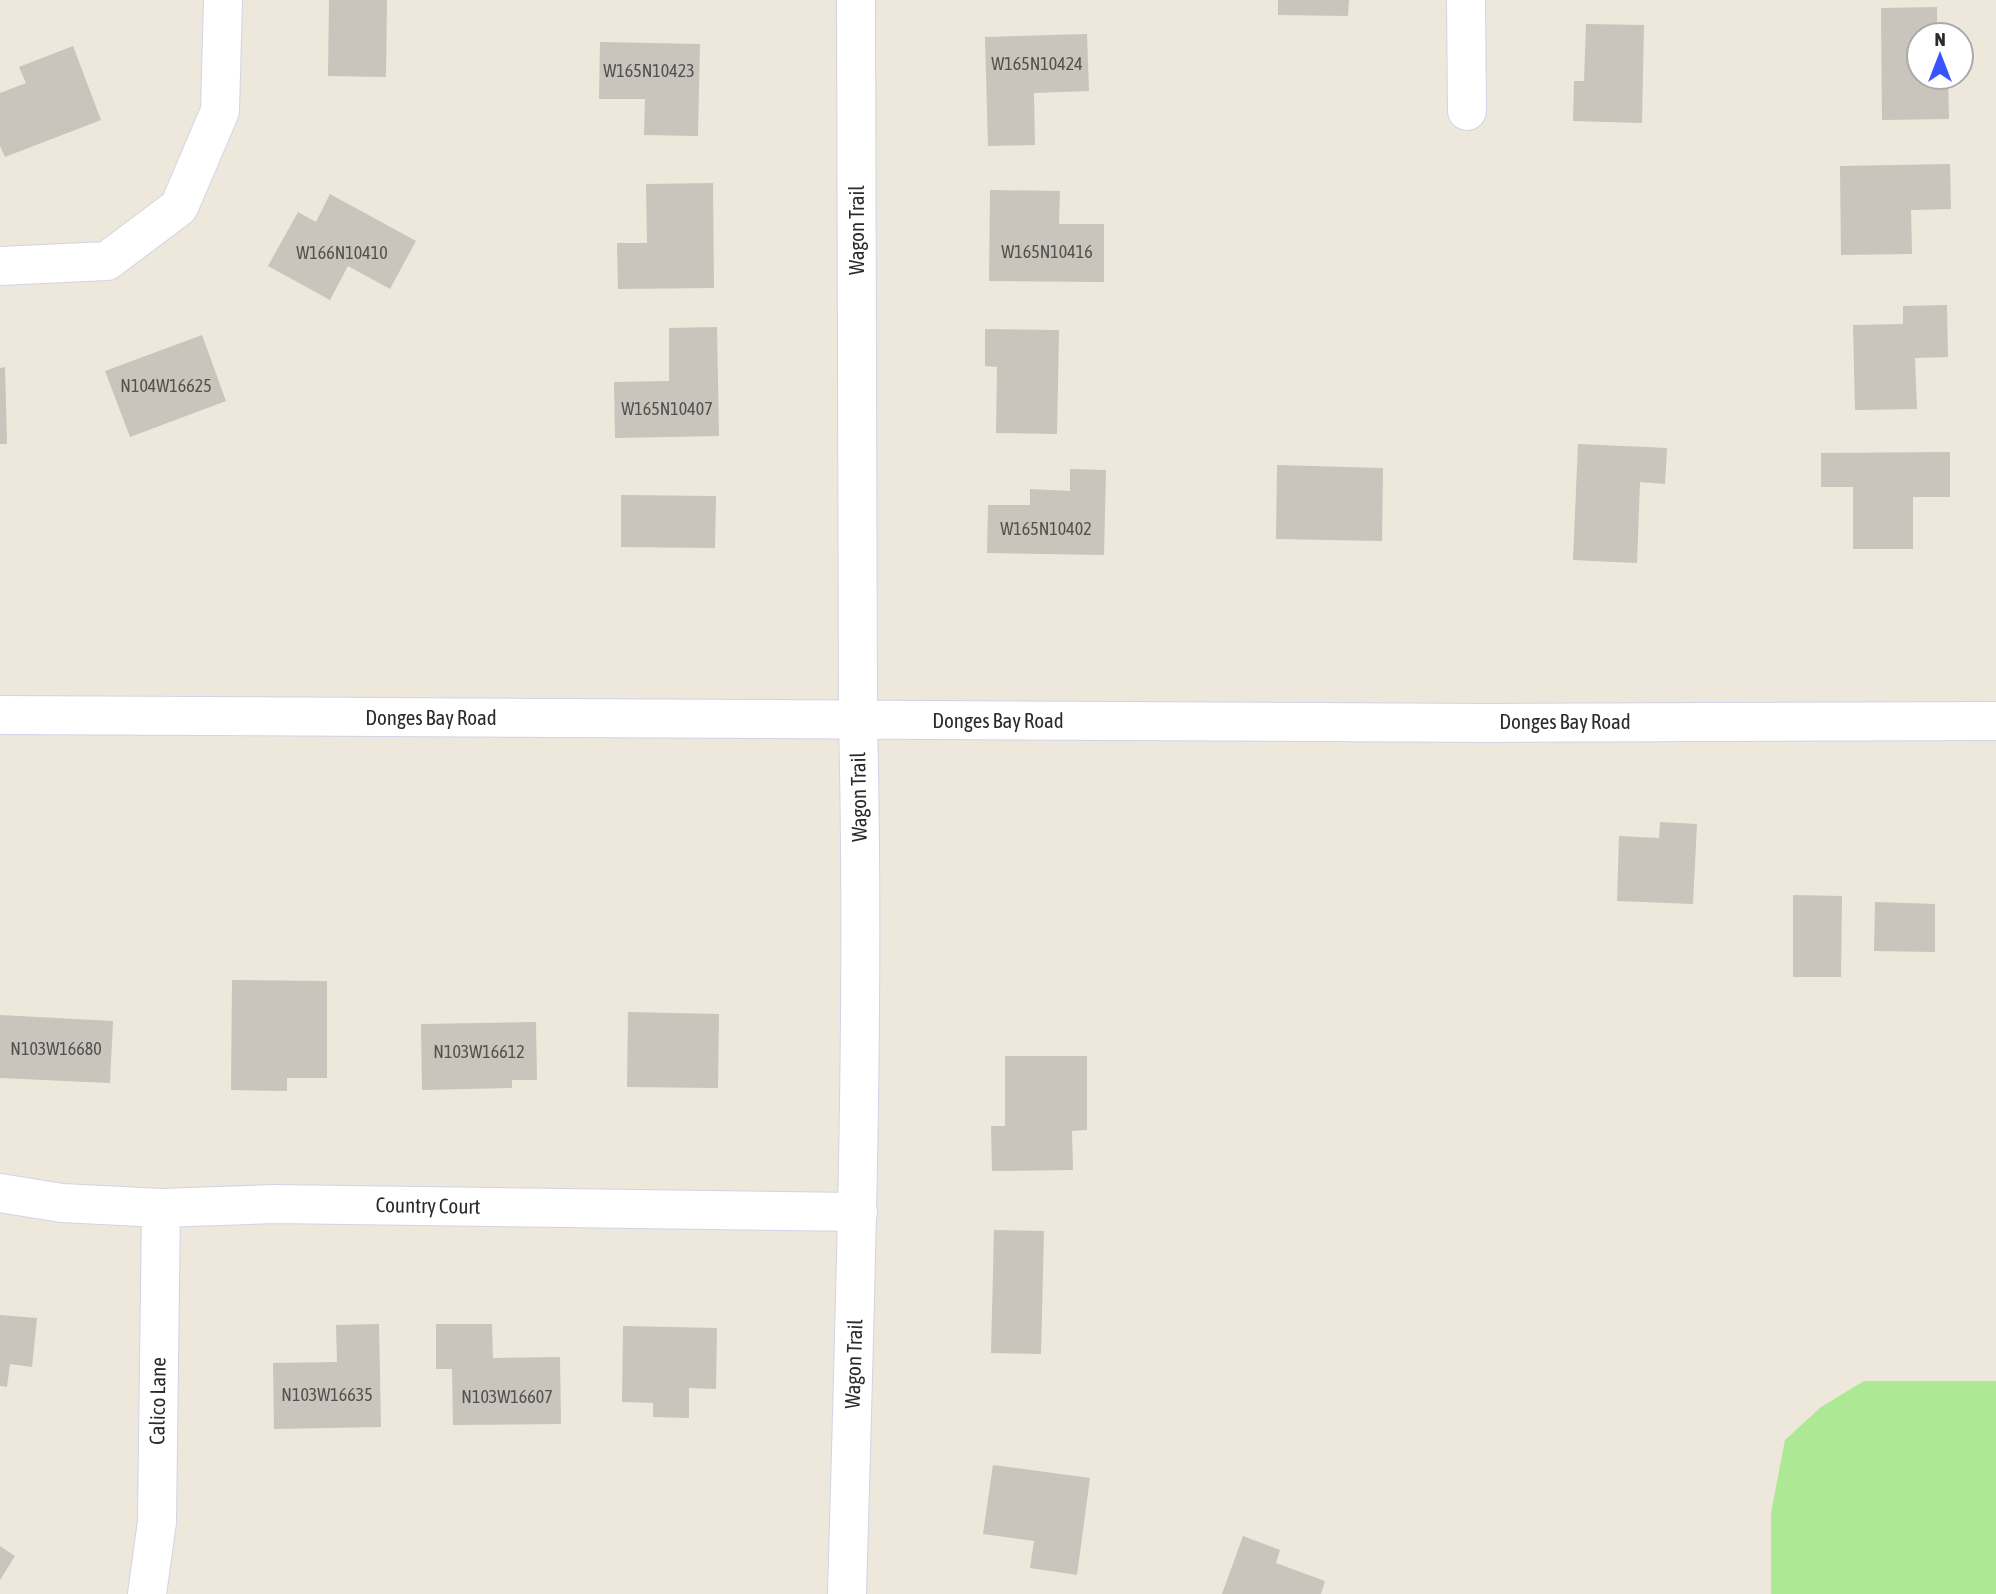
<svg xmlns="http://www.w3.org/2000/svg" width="1996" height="1594" font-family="'Asap Condensed',sans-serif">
<rect width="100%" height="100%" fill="#eee7dc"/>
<path fill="#ade994" d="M1864,1381h132v213h-225v-81l14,-73 36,-33z"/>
<path fill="#c9c4bc" d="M329,0h58l-1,77 -58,-1z
M1278,0h71l-1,16 -70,-1z
M1937,7v23h11v5h-29v42h29l1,42 -67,1 -1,-112z
M1586,24l58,1 -2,98 -69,-2 1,-40h10z
M1087,34l2,57 -55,2 1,52 -47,1 -3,-109z
M600,42l100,2 -2,92 -54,-1 1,-36h-46z
M73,46l28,74 -96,37 -5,-11v-53l26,-10 -7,-16z
M1950,164l1,45 -40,1 1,44 -71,1 -1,-89z
M713,183l1,105 -96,1 -1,-46h30l-1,-59z
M990,190l70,1 -1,33h45v58l-115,-1z
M330,194l86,47 -26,48 -42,-23 -18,34 -62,-34 30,-54 18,10z
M1947,305l1,52 -33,1 2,51 -62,1 -2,-85 50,-1v-18z
M717,327l2,109 -104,2 -1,-56 55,-1v-53z
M985,329l74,1 -2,104 -61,-1 1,-66 -12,-1z
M202,335l24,66 -96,36 -25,-66z
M5,367l2,77h-7v-76z
M1578,444l89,4 -2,36 -25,-2 -3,81 -64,-3z
M1950,452v45h-37v52h-60v-62h-32v-34z
M1277,465l106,3 -1,73 -106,-2z
M1070,469l36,1 -2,85 -117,-2 1,-48h42v-16l40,2z
M621,495l95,1 -1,52 -94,-1z
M1660,822l37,2 -4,80 -76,-3 2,-65 40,2z
M1793,895l49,1 -1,81h-48z
M1875,902l60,2v48l-61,-1z
M232,980l95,1v97h-40v13l-56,-1z
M628,1012l91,2 -1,74 -91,-1z
M0,1015l113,6 -3,62 -110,-5z
M536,1022l1,58h-25v8l-90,2 -1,-66z
M1005,1056h82v74l-15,1 1,39 -81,1 -1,-45h14z
M994,1230l50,1 -3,123 -50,-1z
M0,1315l37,3 -5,49 -22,-3 -3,23 -7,-1z
M379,1324l2,103 -107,2 -1,-66 64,-1 -1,-37z
M436,1324h56l1,34 67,-1 1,67 -108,1 -1,-56h-16z
M623,1326l94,2 -1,61 -27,-1v30l-36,-1v-14l-31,-1z
M993,1465l97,13 -13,97 -47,-7 4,-27 -51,-7z
M1243,1536l37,14 -4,13 49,18 -4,13h-99z
M0,1546l15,10 -15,24z"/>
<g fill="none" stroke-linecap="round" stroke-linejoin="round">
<g stroke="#d1d4e5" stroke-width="40">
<path id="minor" d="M1466,0l1,111
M0,266l107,-5 72,-54 41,-96 3,-111
M0,715l1491,8 505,-2
M0,1193l62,10 99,5 113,-4 584,8
M147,1594l10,-72 4,-314
M847,1594c8,-291 18,-582 11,-873l-2,-721"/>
</g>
<use href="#minor" stroke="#fff" stroke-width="38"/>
</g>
<g text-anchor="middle" stroke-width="6" stroke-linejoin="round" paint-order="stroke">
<g font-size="18" fill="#52514f">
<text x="1037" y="70">W165N10424</text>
<text x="649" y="77">W165N10423</text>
<text x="1047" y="258">W165N10416</text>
<text x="342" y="259">W166N10410</text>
<text x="166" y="392">N104W16625</text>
<text x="667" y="415">W165N10407</text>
<text x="1046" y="535">W165N10402</text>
<text x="56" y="1055">N103W16680</text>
<text x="479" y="1058">N103W16612</text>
<text x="327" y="1401">N103W16635</text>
<text x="507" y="1403">N103W16607</text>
</g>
<g font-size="21" fill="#2b2b2b" stroke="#fff">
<text transform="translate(857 230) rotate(-90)" y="7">Wagon Trail</text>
<text x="431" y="725">Donges Bay Road</text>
<text x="998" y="728">Donges Bay Road</text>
<text x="1565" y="729">Donges Bay Road</text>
<text transform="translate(859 797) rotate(-91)" y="7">Wagon Trail</text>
<text transform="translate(428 1206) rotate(1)" y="7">Country Court</text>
<text transform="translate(854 1364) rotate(-88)" y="7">Wagon Trail</text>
<text transform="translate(158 1401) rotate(-89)" y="7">Calico Lane</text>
</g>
</g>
<g transform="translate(1940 56)"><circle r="33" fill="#ffffff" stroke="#aaaaaa" stroke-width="2"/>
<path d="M0-5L12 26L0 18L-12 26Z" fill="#3854ff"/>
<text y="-10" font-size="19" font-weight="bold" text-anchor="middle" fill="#2b2b2b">N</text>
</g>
</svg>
